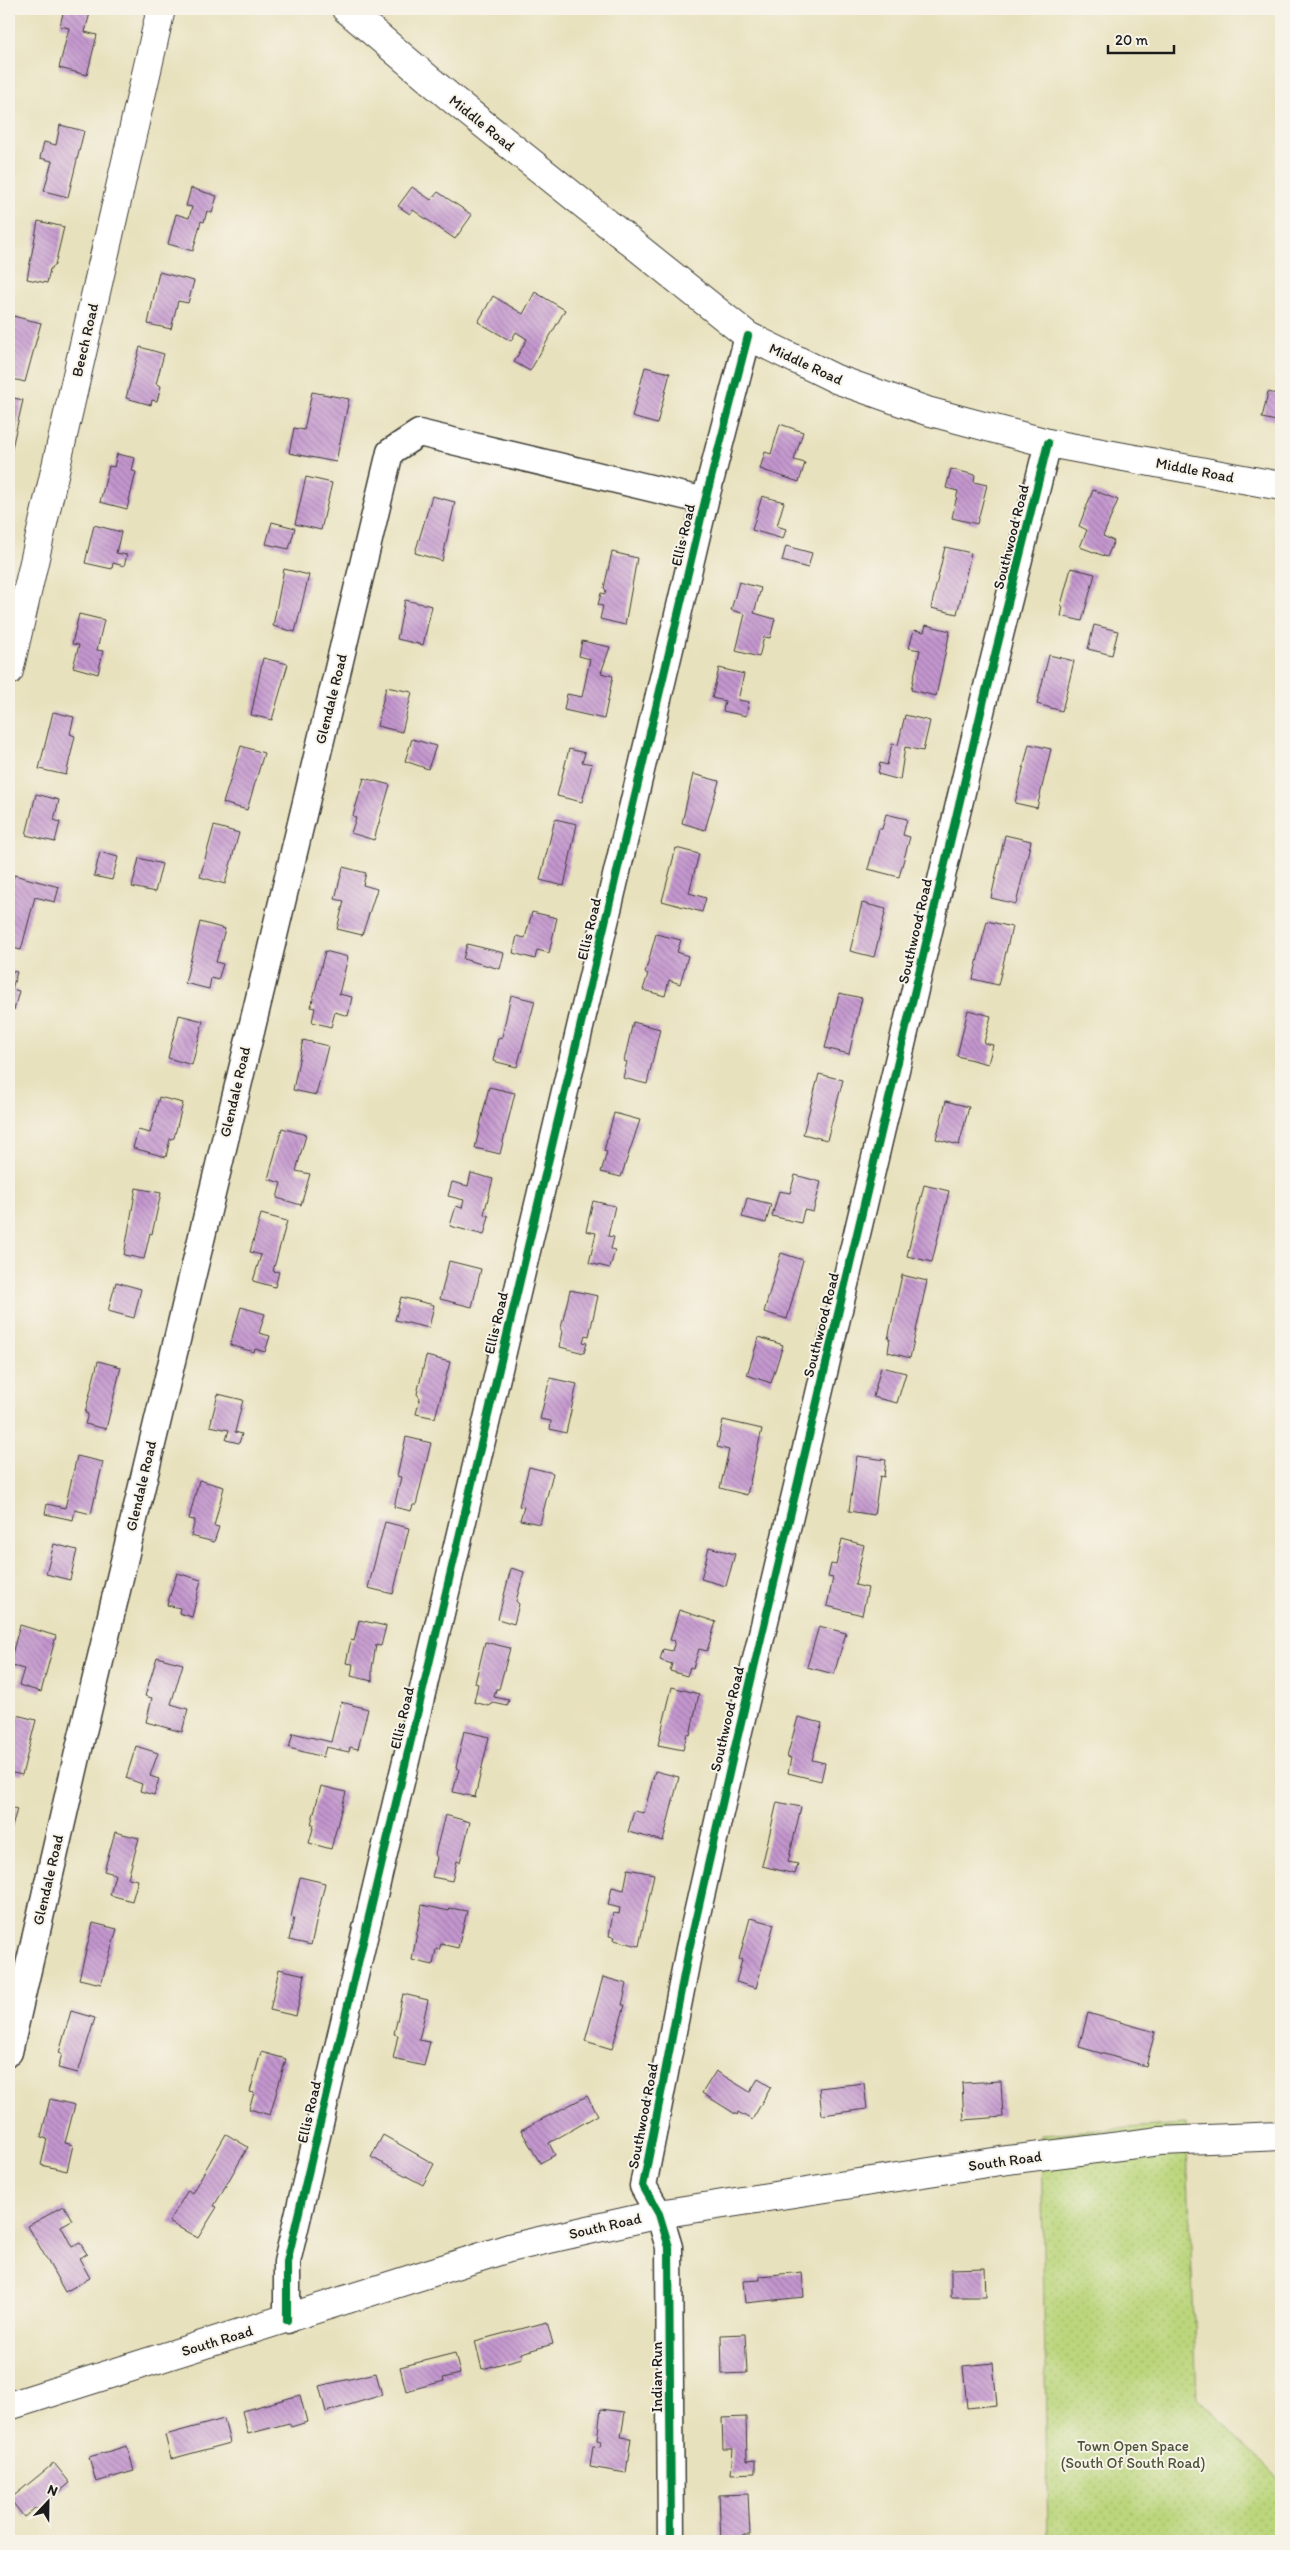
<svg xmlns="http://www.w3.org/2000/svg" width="1290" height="2550" font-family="Itim,sans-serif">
<defs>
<pattern id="park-dots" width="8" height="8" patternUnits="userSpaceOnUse" patternTransform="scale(1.25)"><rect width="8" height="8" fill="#bbd67b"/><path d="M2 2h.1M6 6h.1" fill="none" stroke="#a0b76a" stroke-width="1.8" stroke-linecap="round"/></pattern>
<pattern id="building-back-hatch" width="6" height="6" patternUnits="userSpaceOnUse" patternTransform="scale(1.25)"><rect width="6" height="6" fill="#c497cf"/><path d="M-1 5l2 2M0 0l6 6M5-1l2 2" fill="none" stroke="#9e7aa7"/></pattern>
</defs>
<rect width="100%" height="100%" fill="#f7f3e8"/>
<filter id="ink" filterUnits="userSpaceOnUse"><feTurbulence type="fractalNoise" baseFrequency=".02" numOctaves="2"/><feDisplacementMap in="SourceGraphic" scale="10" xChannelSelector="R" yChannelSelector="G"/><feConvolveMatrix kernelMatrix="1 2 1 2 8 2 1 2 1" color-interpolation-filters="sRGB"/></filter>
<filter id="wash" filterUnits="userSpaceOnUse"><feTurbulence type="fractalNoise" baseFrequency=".0096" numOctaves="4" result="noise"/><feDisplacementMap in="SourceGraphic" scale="20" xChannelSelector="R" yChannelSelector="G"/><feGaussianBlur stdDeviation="1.12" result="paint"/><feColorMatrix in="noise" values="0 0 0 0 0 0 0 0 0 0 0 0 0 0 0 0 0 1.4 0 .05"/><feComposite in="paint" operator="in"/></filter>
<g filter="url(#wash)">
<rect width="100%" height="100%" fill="#e8e1bd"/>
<path fill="url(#park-dots)" stroke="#6c794c" d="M1186,2124l11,273 84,85v59h-233l-7,-407z"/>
<g id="blocks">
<path fill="url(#building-back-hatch)" d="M64,9h27l-6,23 12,3 -10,40 -28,-7 10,-40 -9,-2z
M60,125l24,6 -16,66 -24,-6 8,-30 -12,-3 4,-16 12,3z
M412,187l19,13 7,-8 34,23 -17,24 -42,-29 -3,4 -12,-8z
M191,188l26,8 -5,17 -5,-2 -3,11 -3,-1 -8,30 -25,-7 8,-30 13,4 3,-11 -6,-1z
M38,221l26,6 -9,38 -5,4 -3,14 -20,-4z
M159,272l35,9 -6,22 -10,-2 -7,28 -23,-5z
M535,292l30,18 -35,61 -16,-9 13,-23 -11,-7 -5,9 -33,-19 15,-26 30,18z
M9,315l32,8 -16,59 -16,-4z
M140,347l24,7 -8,30 5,2 -4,15 -5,-1 -1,5 -25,-7z
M645,367l25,6 -13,51 -25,-7z
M312,392l37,7 -13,63 -47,-9 5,-25 10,2z
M1268,392l13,3v27l-19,-4z
M9,397l14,3 -12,52h-2z
M780,424l23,8 -9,28 11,3 -6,19 -39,-13 5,-17 6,2z
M117,454l18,4 -3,13 4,1 -9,37 -27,-7 9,-36 5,1z
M951,469l24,6 -1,7 13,3 -10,39 -25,-6 6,-27 -12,-3z
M306,477l26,6 -11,47 -26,-6z
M1093,490l25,10 -15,36 11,5 -7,16 -27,-10 7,-17 -8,-4z
M432,496l23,6 -13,59 -27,-8z
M762,496l22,6 -7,24 9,3 -3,10 -31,-9z
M272,522l23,6 -6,21 -23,-5z
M94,525l27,7 -5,21 11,2 -3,11 -11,-3 -1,6 -27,-6z
M786,546l26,7 -4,15 -26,-7z
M945,547l26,6 -14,61 -26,-6z
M612,552l25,6 -12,67 -25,-6 3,-13 -5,-1 3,-12 4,1 1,-4 -2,-2z
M1071,568l24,6 -13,47 -21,-5 2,-9 -2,-2z
M284,569l25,6 -14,57 -22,-6z
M739,582l22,6 -7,25 21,6 -5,19 -6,-1 -5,20 -23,-6 9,-37 -14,-4z
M405,600l27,6 -9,39 -26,-6z
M79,614l25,6 -7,30 6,1 -5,23 -25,-7 6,-22 -7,-1z
M926,625l24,6 -14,65 -25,-6 9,-40 -11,-2 5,-18 10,2z
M1094,625l24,6 -6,24 -24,-6z
M582,641l28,6 -9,26 12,3 -9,43 -40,-9 3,-16 15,3 8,-38 -11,-3z
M1049,655l25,6 -12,50 -25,-7z
M263,658l25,6 -16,56 -21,-5z
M719,668l25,6 -6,26 11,2 -3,14 -23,-5 2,-10 -13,-3z
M386,687l26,5 -10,40 -25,-6z
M53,712l21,5 -4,17 5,2 -9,39 -27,-6z
M905,715l25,6 -7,30 -18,-4 -5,33 -22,-6 2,-11 7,2 5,-21 6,1z
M412,739l24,7 -8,23 -23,-8z
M1029,744l22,5 -14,59 -22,-5z
M241,746l23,7 -17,57 -24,-7z
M569,749l16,4 -3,9 10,2 -10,38 -25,-6z
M693,774l26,7 -14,49 -23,-7z
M364,778l26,7 -16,55 -23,-7 5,-15 -3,-2z
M36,794l23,6 -5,20 6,2 -5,20 -29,-7z
M886,814l21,5 -4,16 7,2 -11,40 -31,-8 11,-40h3z
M555,819l22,5 -13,62 -24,-6z
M214,826l25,7 -14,51 -25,-7z
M1005,835l26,6 -15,63 -25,-6z
M676,848l23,6 -10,39 17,5 -4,14 -40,-11z
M100,852l18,5 -6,23 -18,-4z
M139,858l23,6 -7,28 -23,-5z
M343,867l23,6 -3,12 14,4 -15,46 -25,-6 7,-28 -9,-2z
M14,875l45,12 -4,15 -20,-5 -14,53 -12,-3v-52z
M862,903l24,6 -12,48 -24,-6z
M532,912l25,6 -8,35 -12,-3 -2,9 -22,-6 4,-17 8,2z
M987,921l25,6 -14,58 -25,-6z
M200,922l25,7 -9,33 7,2 -5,16 -7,-2 -2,11 -24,-6z
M656,934l25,6 -4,12 11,4 -8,28 -11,-4 -4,16 -22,-6 5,-16 -3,-1z
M467,944l37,9 -4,16 -37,-10z
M325,951l23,6 -9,37 13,3 -4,19 -13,-4 -4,15 -19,-5 3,-14 -4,-1z
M9,970l8,2 -5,17 7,2 -5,19 -5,-2z
M839,993l23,5 -13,56 -24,-6z
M511,995l24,6 -18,66 -24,-6 5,-23 4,-1z
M968,1010l23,6 -7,27 9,2 -5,19 -31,-8z
M179,1015l24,6 -11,44 -24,-7z
M633,1022l27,7 -13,55 -24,-6 4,-16 -3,-1z
M303,1040l25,6 -12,49 -23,-5z
M819,1074l24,6 -16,60 -24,-6z
M489,1087l26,6 -15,61 -25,-6z
M159,1097l24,6 -9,35 -4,1 -4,18 -33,-9 5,-18 12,3z
M946,1101l23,6 -10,38 -23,-6z
M614,1113l26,7 -19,57 -20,-5 6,-20 -3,-1z
M282,1128l24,7 -10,36 14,3 -9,31 -24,-7 4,-15 -13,-4z
M471,1173l22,6 -9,35 5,2 -5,19 -34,-9 6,-20 6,2 2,-8 -16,-4 4,-14 16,4z
M795,1175l26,7 -8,30 -9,-2 -3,13 -29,-7 7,-25 11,2z
M924,1185l25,6 -17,71 -25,-6z
M136,1188l25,5 -9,41 -2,-1 -6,26 -20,-4z
M747,1198l24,6 -5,19 -24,-6z
M593,1201l22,5 -7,30 6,1 -3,12 4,1 -5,18 -21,-5 7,-30 -10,-2z
M261,1214l26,7 -14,50 6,1 -4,15 -22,-6 8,-26 -11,-3z
M781,1253l22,7 -16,59 -23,-7z
M449,1261l32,8 -9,38 -32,-8z
M902,1275l25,6 -17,77 -22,-6 2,-13h-2z
M116,1282l25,7 -7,29 -26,-7z
M570,1290l28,6 -9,40 -4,-1 -2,7 4,1 -3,10 -24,-6 3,-16 -2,-3z
M401,1297l33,8 -5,23 -34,-8z
M241,1307l24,7 -6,19 11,3 -5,16 -10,-3 -1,3 -24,-7z
M759,1337l24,8 -12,38 -24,-8z
M426,1356l24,6 -15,56 -19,-4 4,-16 -3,-4z
M98,1361l23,6 -15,62 -21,-5 3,-10 -3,-1z
M881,1367l25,6 -9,30 -24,-6z
M550,1378l27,6 -11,49 -16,-4 1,-8 -11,-2z
M218,1394l25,6 -8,32 7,2 -3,9 -13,-3 3,-10 -19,-4z
M723,1420l39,9 -15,66 -27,-7 9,-38 -12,-3z
M406,1437l25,6 -15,62h-3l-2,6 -17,-4 7,-30 -4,-1z
M77,1456l26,6 -12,52 -16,-4 -2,10 -28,-6 2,-10 18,4z
M857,1456l29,4 -2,17 -4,-1 -6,39 -25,-4z
M529,1467l24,6 -13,51 -20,-4 4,-13 -5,-1z
M199,1480l25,7 -10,39 5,1 -5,15 -23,-6 4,-16 -6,-1z
M385,1522l24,6 -16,66 -25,-6z
M842,1539l22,6 -9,40 13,3 -6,27 -35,-9 6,-28 -5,-1 3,-13 5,1z
M54,1544l23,6 -7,30 -24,-6z
M709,1547l26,7 -9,32 -25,-7z
M511,1568l13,4 -8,29 3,3 -5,20 -16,-5z
M177,1573l24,7 -9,37 -13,-4 1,-5 -13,-3z
M679,1610l37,12 -9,29 -8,-2 -6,19 -3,-1 -3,9 -17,-5 2,-7 -12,-4 3,-11 9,2 3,-10 -5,-1z
M359,1620l27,6 -5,20 -5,-1 -4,23v13l-21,-5 2,-12 -7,-1 5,-23 3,1z
M20,1625l36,11 -15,56 -22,-7 5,-16 -15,-4z
M819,1626l27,7 -12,41 -27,-7z
M485,1642l25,6 -11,41h-3l-2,8 15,3 -2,6 -13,-3 -5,3 -15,-4 4,-18 -3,-1z
M157,1657l26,7 -12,40 17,5 -6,23 -36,-10 6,-24 -7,-2z
M672,1687l27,7 -9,41 -3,-1 -4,16 -25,-5z
M341,1702l27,7 -10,40 -8,-2 -1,5 -23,-5 -3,10 -34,-9 4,-15 38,9z
M9,1713l27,7 -14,55 -13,-3z
M798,1717l24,6 -10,37 13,3 -4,18 -33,-8 3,-15 -4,-1z
M464,1731l25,6 -14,60 -22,-5 6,-23 -3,-1z
M136,1746l22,7 -8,23 9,3 -5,16 -14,-4 2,-7 -16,-6z
M655,1771l24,6 -16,64 -35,-9 6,-21 10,2z
M321,1786l25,6 -15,57 -22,-6 5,-18 -3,-1z
M777,1802l24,5 -13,55 10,2 -3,10 -33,-8z
M9,1807l8,2 -8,29z
M445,1815l25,7 -10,40 -3,-1 -5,20 -20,-4 5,-19 -2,-4z
M115,1832l24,6 -11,40 10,2 -6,21 -22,-6 5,-21 -11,-3z
M628,1869l26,5 -15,72 -25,-6 1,-3 -6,-1 4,-23 6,1 1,-6 -12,-3 4,-18 12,3z
M300,1877l25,6 -14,62 -22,-5 5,-22 -3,-1z
M422,1905l27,6 1,-3 17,3 -9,37 -17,-4 -2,6 -3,-1 -3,16 -21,-5z
M750,1918l24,6 -18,64 -20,-6 6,-22 -3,-1z
M93,1923l24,6 -16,55 -22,-5z
M279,1969l26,6 -9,41 -26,-6z
M603,1977l24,7 -5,21h3l-13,44 -27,-8z
M403,1994l25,6 -9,40 11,2 -6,24 -31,-7 5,-24 -4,-1z
M71,2011l24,7 -17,55 -20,-5 4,-14 -3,-1z
M1088,2013l67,19 -9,34 -67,-19z
M261,2052l25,7 -16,56 -21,-6 5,-16 -4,-1z
M716,2071l34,21 8,-13 13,8 -19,33 -14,-8 -1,3 -35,-22z
M1001,2081l2,36 -39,3 -2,-37z
M864,2083l3,26 -45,6 -3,-27z
M587,2096l11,19 -49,28 6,12 -15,8 -19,-33z
M50,2099l25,6 -10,38 8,2 -6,26 -26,-6 6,-26 -6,-2z
M226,2134l22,13 -34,59 3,1 -19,31 -29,-16 19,-32 4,3z
M383,2135l51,29 -11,21 -52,-28z
M64,2206l8,14 -11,6 11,21 8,-4 7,11 -8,4 11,20 -25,14 -37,-66z
M985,2268l1,29h-35v-28z
M802,2272l2,25 -59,6 -2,-22 17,-1v-4z
M547,2322l6,22 -32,9 1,5 -40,11 -7,-28z
M745,2334l2,39 -25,1 -1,-39z
M455,2353l5,21 -17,4 1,3 -38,10 -6,-24z
M993,2363l4,42 -30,3 -4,-42z
M376,2373l6,22 -56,17 -7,-26z
M300,2395l7,27 -16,5 -2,-4 -41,11 -6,-23z
M601,2409l24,3 -4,25 10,1 -5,35 -36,-6 3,-21 7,1 1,-6 -4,-1z
M746,2417l1,44 8,-1v13l-24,1 2,-25h-10l-1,-31z
M224,2419l6,24 -59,16 -6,-24z
M127,2446l7,25 -38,11 -7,-25z
M54,2463l16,20 -31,25h-4l-11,9 -14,-18z
M748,2494l2,41h-6v6h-23l-2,-46z"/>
</g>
</g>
<g filter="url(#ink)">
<use href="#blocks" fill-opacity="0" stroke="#3b3a34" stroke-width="1"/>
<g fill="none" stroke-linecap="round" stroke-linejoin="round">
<g stroke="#3b3a34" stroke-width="29">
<path id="minor" d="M9,2052l68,-295 313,-1305 29,-19 286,68
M287,2320v-58l418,-1761 43,-165
M671,2541l-2,-294 -10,-33 -16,-28 46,-237 43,-189 253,-1065 63,-252"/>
</g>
<g stroke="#3b3a34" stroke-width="30">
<path id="tertiary" d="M346,9l105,89 297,238 88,43 91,32 121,32 233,43
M9,671l152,-662"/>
</g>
<g stroke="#3b3a34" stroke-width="30">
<path id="secondary" d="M9,2406l500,-158 150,-34 341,-53 160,-20 121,-5"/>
</g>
<use href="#minor" stroke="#fff" stroke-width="26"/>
<use href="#tertiary" stroke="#fff" stroke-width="28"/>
<use href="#secondary" stroke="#fff" stroke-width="28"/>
<g stroke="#f7f3e8" stroke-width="11">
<path id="cycleway" d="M287,2320v-58l418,-1761 43,-165
M671,2541l-2,-294 -10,-33 -16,-28 46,-237 43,-189 253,-1065 63,-252"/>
</g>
<use href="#cycleway" stroke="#00873e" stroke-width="8"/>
</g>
</g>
<g text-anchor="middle" stroke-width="4" stroke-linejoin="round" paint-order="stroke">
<g font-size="15" fill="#1c1c1c" stroke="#f7f3e8">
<text transform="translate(482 123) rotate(39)" y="5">Middle Road</text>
<text transform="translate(85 340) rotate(-77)" y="5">Beech Road</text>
<text transform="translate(806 364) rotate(25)" y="5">Middle Road</text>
<text transform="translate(1195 470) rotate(11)" y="5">Middle Road</text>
<text transform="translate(683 535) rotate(-77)" y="5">Ellis Road</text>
<text transform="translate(1011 537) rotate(-76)" y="5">Southwood Road</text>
<text transform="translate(331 699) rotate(-76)" y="5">Glendale Road</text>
<text transform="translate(589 929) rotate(-77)" y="5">Ellis Road</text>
<text transform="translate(915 931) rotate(-77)" y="5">Southwood Road</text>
<text transform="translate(235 1092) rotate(-77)" y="5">Glendale Road</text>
<text transform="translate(496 1323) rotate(-77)" y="5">Ellis Road</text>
<text transform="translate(821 1325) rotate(-76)" y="5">Southwood Road</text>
<text transform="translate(141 1486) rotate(-77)" y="5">Glendale Road</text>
<text transform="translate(402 1718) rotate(-77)" y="5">Ellis Road</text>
<text transform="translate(727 1719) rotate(-77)" y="5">Southwood Road</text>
<text transform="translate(48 1880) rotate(-77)" y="5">Glendale Road</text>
<text transform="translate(309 2112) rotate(-77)" y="5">Ellis Road</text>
<text transform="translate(643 2116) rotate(-79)" y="5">Southwood Road</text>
<text transform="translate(1005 2161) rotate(-8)" y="5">South Road</text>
<text transform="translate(605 2226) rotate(-13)" y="5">South Road</text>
<text transform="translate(217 2341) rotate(-17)" y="5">South Road</text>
<text transform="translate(657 2377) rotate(-90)" y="5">Indian Run</text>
</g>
<g font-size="15" fill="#4c5438" stroke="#f7f3e8">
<text x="1133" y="2451">Town Open Space<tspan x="1133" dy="17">(South Of South Road)</tspan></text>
</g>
</g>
<rect width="1290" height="2550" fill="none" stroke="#f7f3e8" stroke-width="30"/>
<g transform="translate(48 2502) rotate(22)" stroke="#f7f3e8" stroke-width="4" paint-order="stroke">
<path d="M0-4L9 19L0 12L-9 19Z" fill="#1c1c1c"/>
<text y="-8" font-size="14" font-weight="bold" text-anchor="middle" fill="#1c1c1c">N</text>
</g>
<path d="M1108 45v8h66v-8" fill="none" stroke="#1c1c1c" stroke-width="2.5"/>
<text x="1115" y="45" font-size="15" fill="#1c1c1c" stroke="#f7f3e8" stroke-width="4" paint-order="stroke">20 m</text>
</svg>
